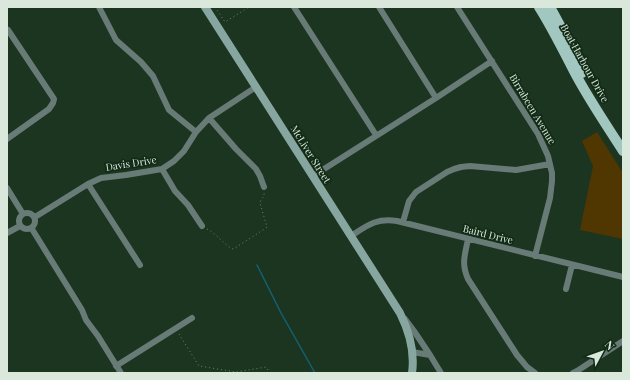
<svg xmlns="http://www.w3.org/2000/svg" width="630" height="380" font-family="'Playfair Display',serif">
<rect width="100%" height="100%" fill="#1c3520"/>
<path fill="#503601" d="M597,132l26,41v66l-43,-9 13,-64 -11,-25z"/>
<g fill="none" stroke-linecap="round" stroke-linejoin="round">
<path stroke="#126174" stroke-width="1.5" d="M257,265l24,48 34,60"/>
<path stroke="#6e8371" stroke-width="1" stroke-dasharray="1 3" stroke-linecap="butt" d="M215,7l10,15 24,-15
M207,229c10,5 16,15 26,20l2,-1 31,-20 1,-1 -7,-24 1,-3 3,-4v-3
M179,334l20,32 37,6 30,-5 4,6"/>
<path stroke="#687b77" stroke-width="6" d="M99,7l17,33 25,22 12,14 16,34 27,22
M294,7l82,128
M379,7l57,91
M457,7l81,127 10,22 4,17v8l-2,17 -15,58
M209,118l27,31 20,20 4,7 4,11
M7,139l42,-30 4,-6 1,-4 -46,-69
M162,169l13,22 13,14 14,21
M313,176l123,-78 56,-37
M88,184l52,81
M7,188l16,26
M19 221a8 8 0 1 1 16 0a8 8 0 1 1-16 0Z
M35,217l53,-33 13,-6 25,-3 36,-6 12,-8 10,-10 12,-19 13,-14 47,-31
M403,222l6,-21 7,-9 31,-20 7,-3 7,-2 9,-1 46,4 34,-6
M32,229l50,81 4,10 12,16 23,37
M7,233l13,-7
M351,236c17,-11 25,-18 46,-15l226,56
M468,239c-3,16 -7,24 0,40l49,76 10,12 8,6
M566,289l6,-24
M405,319l9,12 16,24
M412,352l18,3 11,18
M116,366l76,-48
M573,373l4,-2 46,-30"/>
<path stroke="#88a6a0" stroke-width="8" d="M205,7l195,306c9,18 15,39 12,60"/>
<path stroke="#a1c7c0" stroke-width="10" d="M539,7c14,22 25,45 37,68 14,26 31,51 47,76
M550,7l13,24 19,42"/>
</g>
<g text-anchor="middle" stroke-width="3.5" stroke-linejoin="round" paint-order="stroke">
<g font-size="10" fill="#d9e8da" stroke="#122b17">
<text transform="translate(585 63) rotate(61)" y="4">Boat Harbour Drive</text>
<text transform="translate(533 109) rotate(59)" y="4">Birrabeen Avenue</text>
<text transform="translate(311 154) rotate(58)" y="4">McLiver Street</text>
<text transform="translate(131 163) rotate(-9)" y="4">Davis Drive</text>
<text transform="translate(488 234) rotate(14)" y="4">Baird Drive</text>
</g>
</g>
<rect width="630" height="380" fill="none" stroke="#d9e8da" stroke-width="16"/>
<g transform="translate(602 352) rotate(49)" stroke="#122b17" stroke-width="3" paint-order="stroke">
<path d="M0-3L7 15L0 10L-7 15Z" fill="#d9e8da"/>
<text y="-6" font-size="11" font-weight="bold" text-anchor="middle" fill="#d9e8da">N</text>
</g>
</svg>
